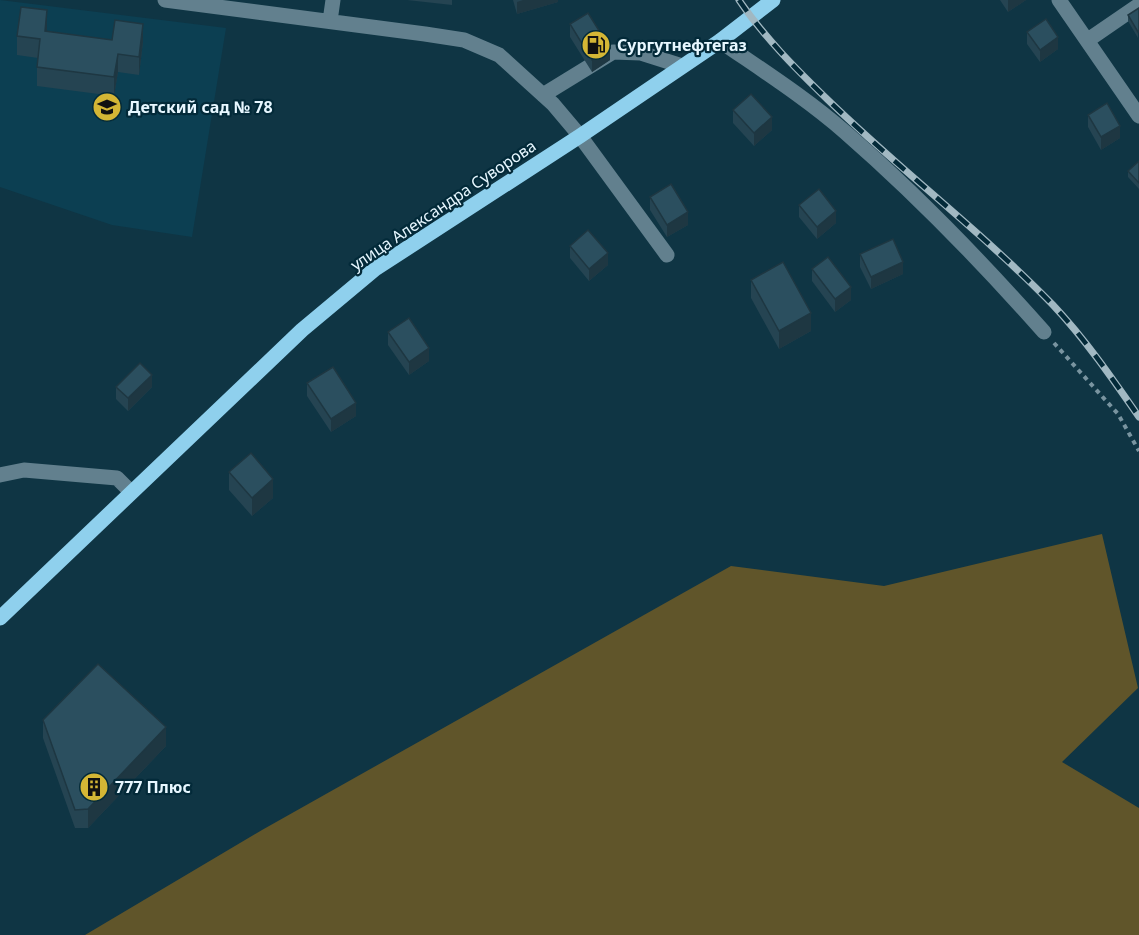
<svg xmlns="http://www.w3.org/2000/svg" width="1139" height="935" font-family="'Noto Sans',sans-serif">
<rect width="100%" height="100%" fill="#0f3544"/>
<path fill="#0c3f52" d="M0,0l226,28 -34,209 -80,-12 -112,-38z"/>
<path fill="#60552a" d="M1102,534l36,154 -76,74 77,46v127h-1054l177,-105 469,-264 153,20z"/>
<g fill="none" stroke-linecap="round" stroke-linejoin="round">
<path stroke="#7994a0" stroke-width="4" stroke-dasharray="4.5 4.5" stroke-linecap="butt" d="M1054,343l64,71 21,37"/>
<path stroke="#62808e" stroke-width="15" d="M165,0l260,34 39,6 35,15 54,49 27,32 87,119
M1059,0l80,116
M330,21l3,-21
M1088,40l51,-35
M720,41c42,29 86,57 125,91 70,61 137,130 199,200
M543,95l70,-43 28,1 41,13
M0,475l24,-5 93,8 14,14"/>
<path stroke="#8fd0ed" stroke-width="15" d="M0,618l302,-288 73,-61 205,-133 140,-95 53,-41"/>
<g stroke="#a1b8c2" stroke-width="7">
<path id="rail" d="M739,0c25,37 56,68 88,99 73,71 155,133 226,206 32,34 59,73 86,112"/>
</g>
<use href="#rail" stroke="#032a39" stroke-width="4.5" stroke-dasharray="14" stroke-linecap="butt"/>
</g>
<path fill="#254452" d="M407,0h45v5z
M513,0h45v2l-41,12z
M1000,0h26l-18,12z
M1139,8l-1,30 -10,-17v-6z
M570,24l40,36 -18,12 -22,-35z
M47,31l65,9 31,2 -4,33 -21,-3 -4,24 -77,-10v-19l1,-9 -21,-3v-19z
M1027,32l31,17 -18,13 -13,-18z
M733,110l39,20 -18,16 -21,-23z
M1088,115l32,23 -19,12 -13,-23z
M1139,161v28l-11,-12v-6z
M650,197l38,28 -21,12 -17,-27z
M799,205l37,18 -19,16 -18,-22z
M570,246l38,19 -19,16 -19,-23z
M860,254l43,20 -32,15 -11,-22z
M812,269l39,31 -16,12 -23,-31z
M751,280l60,51 -32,18 -28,-51z
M388,332l41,29 -20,14 -21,-30z
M307,383l49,33 -25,16 -24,-36z
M116,387h36l-24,24 -12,-12z
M229,472l44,26 -21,18 -23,-26z
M43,720l123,26 -78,82h-13l-32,-90z"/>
<path fill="#1e3742" d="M523,0h35v2l-41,12v-12z
M1008,0h18l-18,12z
M47,10v19l-2,20v-18z
M143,24v18l-4,33v-18z
M1058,37v12l-18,13v-12z
M610,48v12l-18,12v-12z
M118,54v18l-4,24v-19z
M772,117v13l-18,16v-13z
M1120,126v12l-19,12v-13z
M836,211v12l-19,16v-12z
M688,212v13l-21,12v-12z
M608,253v12l-19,16v-12z
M903,262v12l-32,15v-12z
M851,287v13l-16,12v-13z
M811,313v18l-32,18v-18z
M429,348v13l-20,14v-13z
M152,375v12l-24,24v-13z
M356,403v13l-25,16v-13z
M273,479v19l-21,18v-18z
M166,727v19l-78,82v-19z"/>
<path fill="#2b4f5f" stroke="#1e3742" stroke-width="1.5" d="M21,7l26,3 -2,21 67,9 3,-20 28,4 -4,33 -21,-3 -4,23 -77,-10 3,-28 -23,-3z
M1139,8v23l-1,1 -10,-17z
M588,13l22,35 -18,12 -22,-36z
M1046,19l12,18 -18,13 -13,-18z
M751,94l21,23 -18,16 -21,-23z
M1107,103l13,23 -19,11 -13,-22z
M1139,161v22l-11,-12z
M671,184l17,28 -21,13 -17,-28z
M819,189l17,22 -19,16 -18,-22z
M588,230l20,23 -19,16 -19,-23z
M893,239l10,23 -32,15 -11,-23z
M828,257l23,30 -16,12 -23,-30z
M783,262l28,51 -32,18 -28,-51z
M409,318l20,30 -20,14 -21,-30z
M140,363l12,12 -24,23 -12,-11z
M333,367l23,36 -25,16 -24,-36z
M251,453l22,26 -21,19 -23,-26z
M98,664l68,63 -78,82 -13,1 -32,-90z"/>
<defs>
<g id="fuel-disc" transform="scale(1.5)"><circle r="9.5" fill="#d4b635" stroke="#032a39"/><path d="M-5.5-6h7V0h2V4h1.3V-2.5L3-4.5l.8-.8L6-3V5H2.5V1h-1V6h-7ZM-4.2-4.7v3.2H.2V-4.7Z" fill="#111"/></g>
<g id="school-disc" transform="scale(1.5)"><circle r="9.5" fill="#d4b635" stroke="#032a39"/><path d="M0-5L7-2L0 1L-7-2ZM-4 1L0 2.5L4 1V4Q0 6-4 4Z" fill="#111"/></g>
<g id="building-disc" transform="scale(1.5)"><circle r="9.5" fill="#d4b635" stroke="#032a39"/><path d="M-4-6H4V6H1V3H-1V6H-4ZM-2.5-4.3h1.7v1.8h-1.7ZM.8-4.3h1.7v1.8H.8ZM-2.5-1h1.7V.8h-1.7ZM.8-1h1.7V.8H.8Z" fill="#111"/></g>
</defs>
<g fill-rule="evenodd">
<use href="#fuel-disc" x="596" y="45"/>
<use href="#school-disc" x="107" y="107"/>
<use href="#building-disc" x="94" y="787"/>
</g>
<g text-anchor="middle" stroke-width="4.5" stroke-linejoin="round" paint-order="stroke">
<g font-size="16" font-weight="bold" fill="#e7f7ff" stroke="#032a39" text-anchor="start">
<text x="617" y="51">Сургутнефтегаз</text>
<text x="128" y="113">Детский сад № 78</text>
<text x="115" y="793">777 Плюс</text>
</g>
<g font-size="16" fill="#e7f7ff" stroke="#032a39">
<text transform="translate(443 205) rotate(-34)" y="6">улица Александра Суворова</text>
</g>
</g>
</svg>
